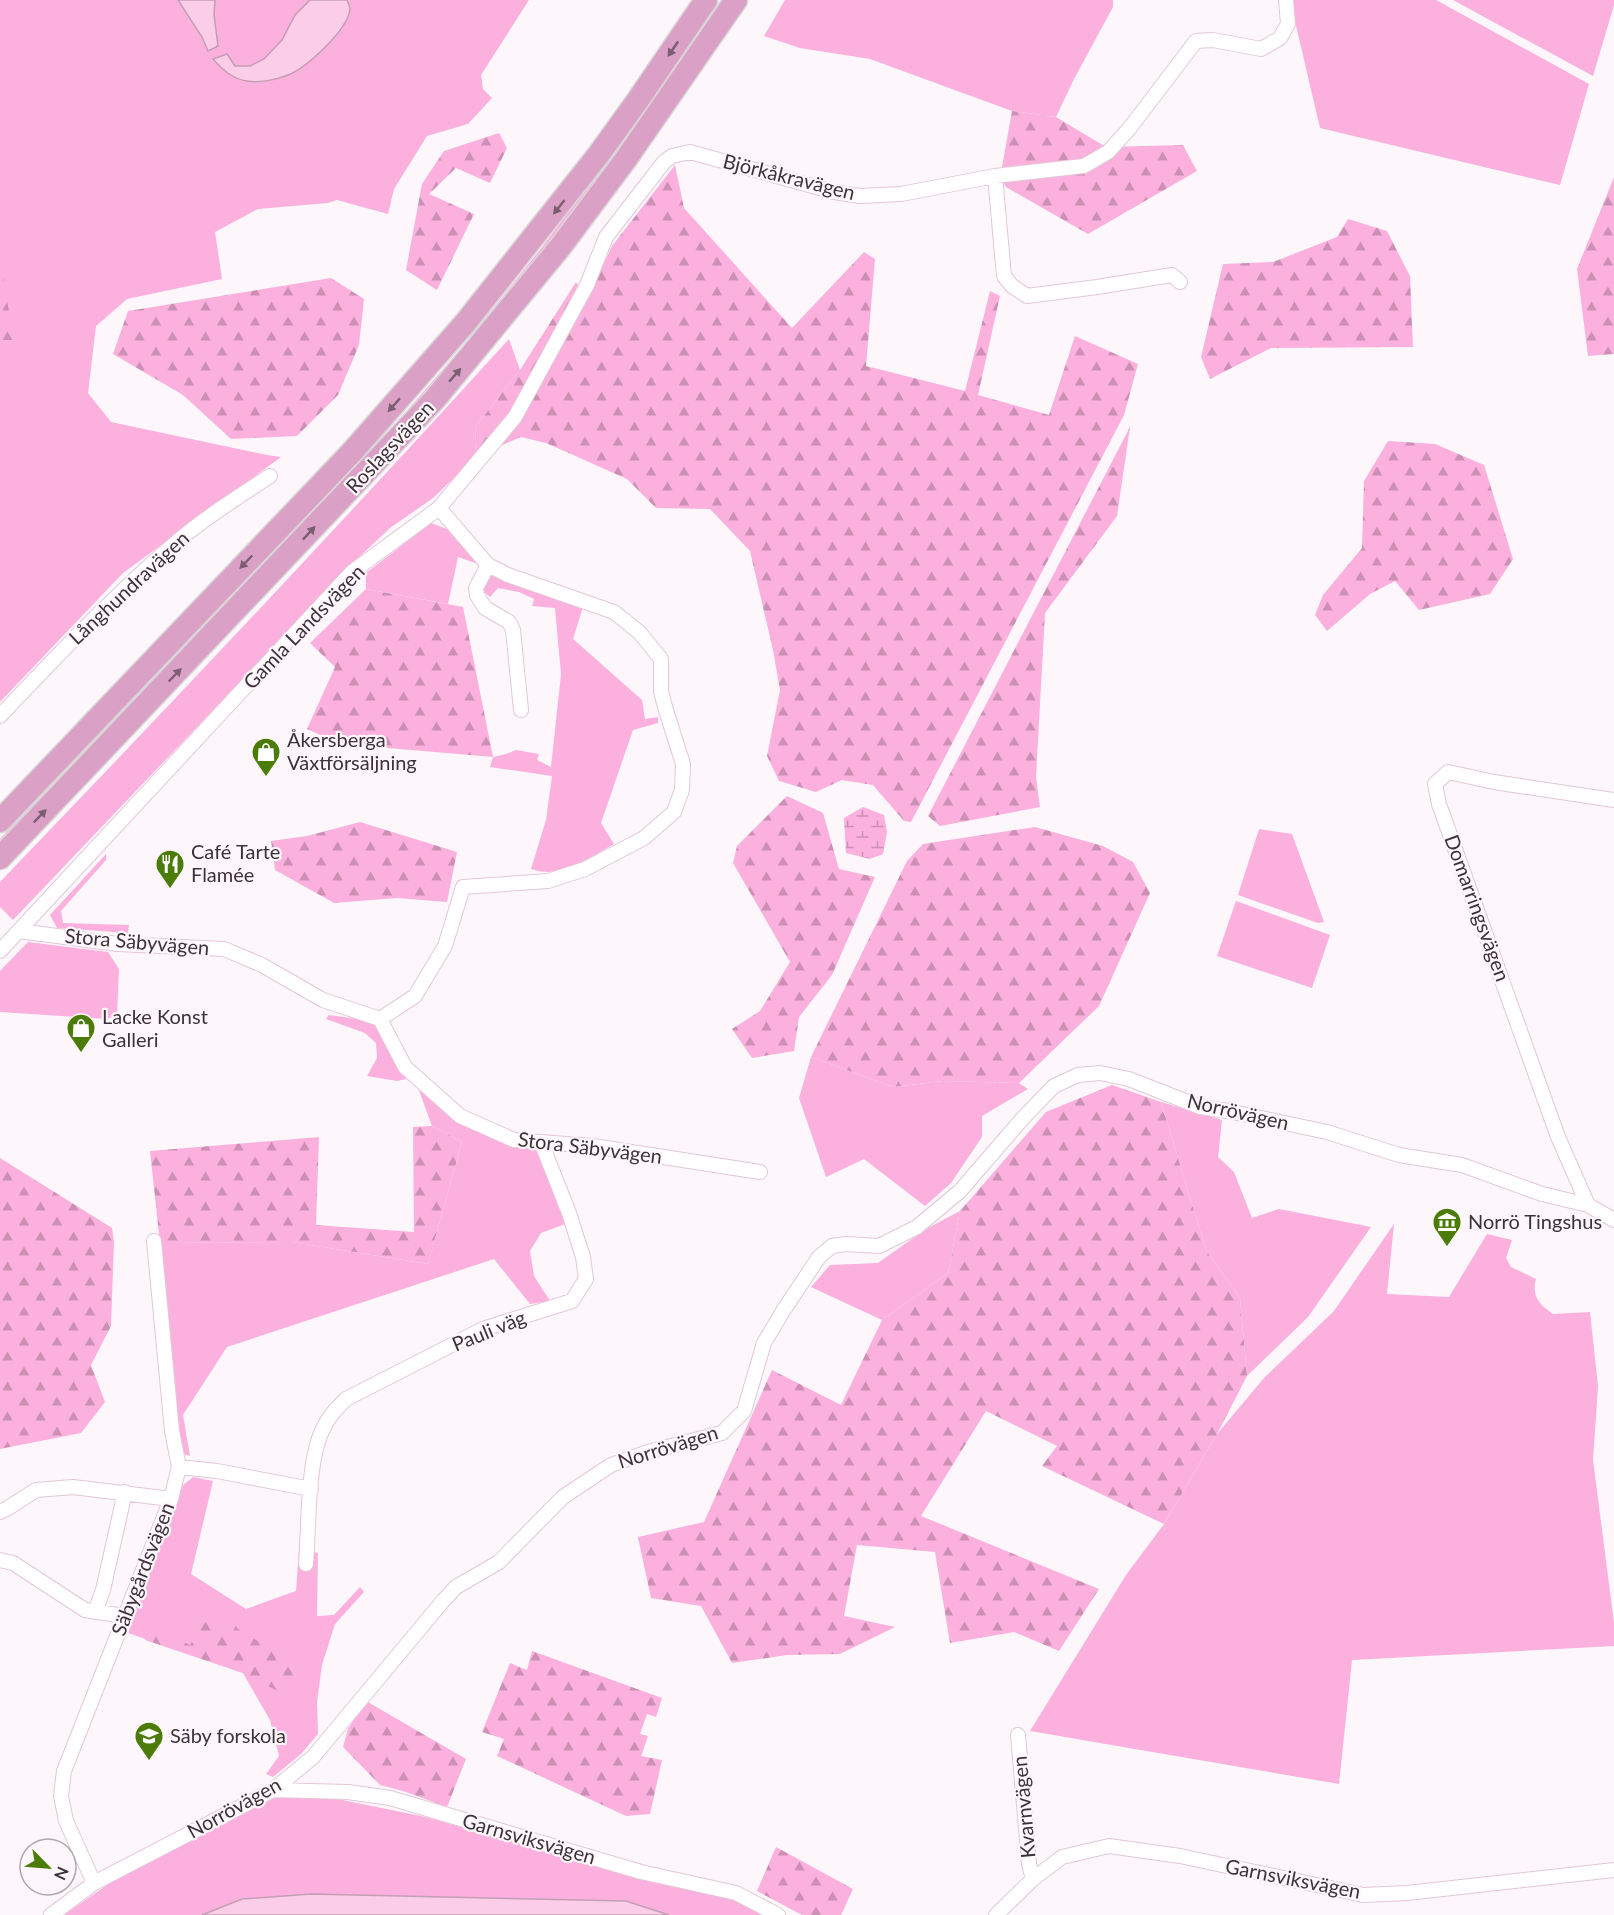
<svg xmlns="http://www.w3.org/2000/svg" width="1614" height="1915" font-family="Lato,sans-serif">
<defs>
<pattern id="forest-firs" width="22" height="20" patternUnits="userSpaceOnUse" patternTransform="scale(1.5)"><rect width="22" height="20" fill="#fbb0de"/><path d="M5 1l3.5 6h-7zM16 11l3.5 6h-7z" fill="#cc90b5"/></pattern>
<pattern id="wetland-marsh" width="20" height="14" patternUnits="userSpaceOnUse" patternTransform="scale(1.5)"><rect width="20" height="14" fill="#fbb0de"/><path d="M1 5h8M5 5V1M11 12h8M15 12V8" fill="none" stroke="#cc90b5"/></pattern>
</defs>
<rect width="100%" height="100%" fill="#fdf7fb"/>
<path fill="#fbb0de" d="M0,0h529l-48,75 2,14 9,9 -24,26 -41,12 -33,53 -6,25 -51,-14 -9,3 -70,6 -43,23 7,47 -95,20 -31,27 -8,67 23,29 156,33 14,2 -158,116 -123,129z
M721,0h8l-152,214 -146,179 -431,455v-9l371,-387 92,-106 80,-100 67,-90z
M785,0h328v7l-39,72 -18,38 -44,-6 -142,-52 -70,-11 -36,-12z
M1290,0h146l153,84 -29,101 -240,-57z
M1453,0h161v5l-21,71z
M509,339l11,31 -45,57 2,29 -44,42 -43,30 -35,33 -342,359 -13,-13v-25c172,-179 342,-359 509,-543z
M431,523l16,6 29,29 -1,5 -17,-6 -10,47 -82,-15v-16z
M489,570l94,37 -10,32 69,61 3,19 13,-2v6l-25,7 -32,93 13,21c-26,14 -53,36 -83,25l15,-49 6,-44 -62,-9 3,-10 13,-3 10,-4 23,4 -2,6 14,7 10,-93 -6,-66 -23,-2 2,-7 -15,-7 -21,-4 -8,9 -8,-7z
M1259,829l33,5 32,88 -6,1 -80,-28z
M106,854v6l-45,51 2,12 66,2 -1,8 -71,-5 -7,-13z
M1236,901l94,34 -18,53 -95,-32z
M28,942l80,10 11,17 -2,46 -10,4 -107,-7v-41z
M329,1015l36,5 13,6 28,53 -9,2 -30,-5 10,-18 -1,-15 -11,-10 -39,-14z
M811,1057l82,30 50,-6 76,2 9,6 -46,27v21l-31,46 -26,23 -61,-47 -38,18 -27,-79z
M417,1085l85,54 35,10 9,26 18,38 1,11 -24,9 -11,18 4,25 16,25 -20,3 -36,-45 -267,88 -44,68 7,41 -10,-3 -20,-210 132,-1 136,22 34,-122 -30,-16z
M1161,1102l61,18 -4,37 16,15 18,46 27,-9 92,18 -63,90 -61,59 -7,-78 -34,-48z
M960,1211l-12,62 -66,47 -71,-33 19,-22 48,-2 48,-34z
M1394,1224l-7,70 62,3 38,-63 25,6 -6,18 5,9 25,12c-5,17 4,26 17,35l37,-2 8,74 -5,74 21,163v23l-262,14 -13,124 -309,-53 96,-156 38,-51 53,-90 47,-56 70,-67z
M193,1477l20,4 -22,93 55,35 50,-18 3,-42 19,4 -1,63 17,-1 26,-28 4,5 -29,32 -13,41 -5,37 1,32 -17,20 -28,23 -7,-3 13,-18 -9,-36 -27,-47 -115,-40 54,-147z
M318,1795l103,21 99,27 119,34 98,24 27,14h-95l-43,-14 -315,-7 -69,5 -40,16h-138l53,-37 158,-81z"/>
<path fill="url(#forest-firs)" d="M1012,111l44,6 50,30 77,-2 14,26 -109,63 -82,-47 -6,-9z
M499,133l8,15 -17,35 -34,-15 -27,26 45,20 -37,76 -31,-20 16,-86 22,-33z
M675,165l9,43 108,120 72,-76 11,7 -9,107 99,25 25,-100 10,5 -22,99 71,20 26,-79 63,28 -14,51 -213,407 -7,-1 -31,-36 -31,-5 -26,12 -37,-11 -12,-25 13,-66 -7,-40 -23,-99 -40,-42 -54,-1 -29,-29 -81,-36 -25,-6 -44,19 -2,-29 45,-57 56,-88 12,16 24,-52z
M1614,177v177l-26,2 -11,-87z
M1348,219l39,12 23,45 3,71 -142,1 -61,31 -9,-22 22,-93 50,-2 64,-25z
M0,266h1l13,74h-14z
M331,278l33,21 -5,46 -21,50 -41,41 -66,3 -48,-44 -70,-41 15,-43z
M1130,427l-13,89 -72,97 -9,164 4,30 -100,19 -12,-10z
M1388,441l47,3 49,21 29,94 -23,35 -71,16 -24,-29 -25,13 -43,37 -12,-16 8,-20 39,-47 2,-67z
M366,589l97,18 30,150 -129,-11 -33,-6 -24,-11 28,-62 -25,-24z
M787,796l36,17 16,56 36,8 -43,98 -33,42 -5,34 -42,7 -20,-29 28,-18 30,-49 -57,-99 4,-17z
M360,822l97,30 -10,50 -50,-4 -63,5 -59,-33 -4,-29 36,-5z
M1035,827l68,19 30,16 17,31 -51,113 -80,77 -76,-2 -50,6 -82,-30 96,-196 16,-17z
M1112,1085l49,17 45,148 34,48 7,78 -30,58 -53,90 -122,-58 15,-20 -71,-35 -65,105 178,73 -40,62 -45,-19 -64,11 -15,-91 -78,-7 -13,71 51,11 -55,27 -53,1 -55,8 -31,-57 -50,-8 -13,-61 66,-15 68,-152 69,35 41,-85 66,-47 12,-62 86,-99z
M432,1126l30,16 -34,122 -136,-22 -132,1 -10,-92 169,-14 -3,88 98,7 -1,-105z
M0,1158l112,70 2,14 -3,84 -20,39 14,37 -24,31 -81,16z
M229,1617l9,12 58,35 -5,34 -48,-25 -98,-33 5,-12 40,17 16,-24z
M532,1651l130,47 -6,19 -9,-3 -7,20 8,2 -7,20 21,4 -12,54 -24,2 -129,-60 7,-17 -22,-7 28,-69 17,7z
M366,1701l100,58 -19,48 -44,-16 -23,-6 -37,-38 5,-18z
M776,1847l77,42 -12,26h-39l-45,-24z"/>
<path fill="url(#wetland-marsh)" d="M863,807l21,8 3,17 -4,22 -13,5 -24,-6 -2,-35z"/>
<path fill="#fccde9" stroke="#c39eb4" stroke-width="1.5" d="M178,0h37l-1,15 4,31 -10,5 -6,-14z
M310,0h37c1,3 3,6 3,9 -2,21 -44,59 -62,66 -12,5 -29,8 -41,6 -15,-2 -25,-12 -34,-22l14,-5 8,12h15l14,-7 18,-19 13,-25z
M311,1894l315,7 43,14h-467l40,-16z"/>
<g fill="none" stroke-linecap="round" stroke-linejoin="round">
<g stroke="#e3c7d8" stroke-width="16">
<path id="minor" d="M995,176l9,100 8,10 15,10 70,-9 75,-12 8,7
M488,565l-12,23 1,7 8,13 24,14 4,8 8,80
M0,716c58,-61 116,-123 180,-177 28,-23 59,-43 90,-63
M19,931l99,13 106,5 38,16 61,35 57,19 25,48 55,49 54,24 79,6 167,26
M0,951l352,-379 87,-64 76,-91 72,-132 19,-48 58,-75 8,-6 18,-4 144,40 26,4 41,-2 94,-18 89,-10 24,-14 21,-23 67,-88 17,-1 48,9 19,-11 8,-14 -2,-24
M380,1019l35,-23 30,-50 18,-59 85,-6 37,-12 59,-31 30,-26 8,-22 1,-26 -18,-57 -4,-16v-32l-21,-26 -26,-21 -106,-37 -20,-10 -49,-57
M1588,1205l-30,-68 -119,-333 -4,-20 13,-12 46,10 120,18
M179,1467l38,4 94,18
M0,1512l8,-4 28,-18 37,-3 98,12
M0,1560l13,3 72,47 39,6
M306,1564c3,-36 1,-104 17,-135 5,-12 14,-21 23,-30l137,-70 89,-28 14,-22 -3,-22 -14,-44 -28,-71
M95,1612l8,-22 22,-98
M1018,1735l11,129 4,15
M273,1790l75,2 42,6 251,74 95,21 42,22
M94,1883l-28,-62 -5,-25 3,-25 107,-272 8,-32 -7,-36 -18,-190
M51,1915l43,-32 179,-93 40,-33 130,-156 13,-14 43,-25 64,-65 48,-32 37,-13 74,-19 22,-22 20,-68 19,-32 36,-54 13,-11 14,-2 33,2 38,-19 43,-36 63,-73 31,-32 24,-11 22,-2 29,6 71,28 28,4 99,21 72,23 63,10 80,29 46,11 26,15
M996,1915l37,-36 29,-22 47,-11 71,10 183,39 44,-2 207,-23"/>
</g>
<g stroke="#d8d6d7" stroke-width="25">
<path id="primary" d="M0,821l352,-369 114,-130 133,-168 39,-54 68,-100
M0,858l434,-458 127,-154 65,-87 110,-159"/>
</g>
<use href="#minor" stroke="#fff" stroke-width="14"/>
<use href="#primary" stroke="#daa0c6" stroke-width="22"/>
</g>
<defs><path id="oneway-solid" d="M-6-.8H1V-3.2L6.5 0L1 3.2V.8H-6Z" transform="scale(1.5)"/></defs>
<g fill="#7c5e71">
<use href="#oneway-solid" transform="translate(673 49) rotate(124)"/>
<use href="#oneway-solid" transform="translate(559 207) rotate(128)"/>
<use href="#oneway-solid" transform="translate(455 375) rotate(-49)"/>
<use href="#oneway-solid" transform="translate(394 405) rotate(132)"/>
<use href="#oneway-solid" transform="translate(309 533) rotate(-47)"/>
<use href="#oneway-solid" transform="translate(246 562) rotate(134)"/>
<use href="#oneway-solid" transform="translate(175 675) rotate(-46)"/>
<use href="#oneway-solid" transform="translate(40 816) rotate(-46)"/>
</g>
<defs>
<g id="shop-pin" transform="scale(1.5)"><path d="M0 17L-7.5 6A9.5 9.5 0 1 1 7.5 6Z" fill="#4b7c07" stroke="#fdf7fb"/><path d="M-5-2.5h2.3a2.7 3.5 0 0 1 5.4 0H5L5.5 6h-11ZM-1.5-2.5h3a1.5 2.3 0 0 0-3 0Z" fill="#fff"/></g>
<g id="restaurant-pin" transform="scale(1.5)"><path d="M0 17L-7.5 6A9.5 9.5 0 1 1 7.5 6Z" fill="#4b7c07" stroke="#fdf7fb"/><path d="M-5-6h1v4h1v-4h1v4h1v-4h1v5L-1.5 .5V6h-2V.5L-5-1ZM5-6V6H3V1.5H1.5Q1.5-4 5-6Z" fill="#fff"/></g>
<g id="museum-pin" transform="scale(1.5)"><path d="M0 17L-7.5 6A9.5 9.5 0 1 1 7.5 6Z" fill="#4b7c07" stroke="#fdf7fb"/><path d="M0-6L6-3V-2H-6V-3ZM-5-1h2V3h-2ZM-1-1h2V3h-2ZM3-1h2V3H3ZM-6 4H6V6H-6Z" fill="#fff"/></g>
<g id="school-pin" transform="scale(1.5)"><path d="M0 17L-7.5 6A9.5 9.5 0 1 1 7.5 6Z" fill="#4b7c07" stroke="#fdf7fb"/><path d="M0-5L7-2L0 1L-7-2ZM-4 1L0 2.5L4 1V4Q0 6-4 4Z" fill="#fff"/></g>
</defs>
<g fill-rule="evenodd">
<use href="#shop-pin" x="266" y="752"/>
<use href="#restaurant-pin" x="170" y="864"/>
<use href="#shop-pin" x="81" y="1028"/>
<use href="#museum-pin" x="1447" y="1222"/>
<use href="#school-pin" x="149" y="1736"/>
</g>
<g text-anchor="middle" stroke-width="4.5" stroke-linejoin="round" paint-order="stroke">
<g font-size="20" fill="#3d3238" stroke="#fdf7fb">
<text transform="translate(789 177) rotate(14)" y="7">Björkåkravägen</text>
<text transform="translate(390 447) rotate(-47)" y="7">Roslagsvägen</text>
<text transform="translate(129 588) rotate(-43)" y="7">Långhundravägen</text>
<text transform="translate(304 627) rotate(-46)" y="7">Gamla Landsvägen</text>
<text transform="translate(1477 908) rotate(70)" y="7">Domarringsvägen</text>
<text transform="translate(137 942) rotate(5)" y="7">Stora Säbyvägen</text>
<text transform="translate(1238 1112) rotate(13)" y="7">Norrövägen</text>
<text transform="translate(590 1148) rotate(7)" y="7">Stora Säbyvägen</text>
<text transform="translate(489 1331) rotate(-22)" y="7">Pauli väg</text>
<text transform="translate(668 1447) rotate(-17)" y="7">Norrövägen</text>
<text transform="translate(143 1569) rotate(-69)" y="7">Säbygårdsvägen</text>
<text transform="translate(1024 1807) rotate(-95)" y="7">Kvarnvägen</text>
<text transform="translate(234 1808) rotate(-29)" y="7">Norrövägen</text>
<text transform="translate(529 1839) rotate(16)" y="7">Garnsviksvägen</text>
<text transform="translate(1293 1879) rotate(11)" y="7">Garnsviksvägen</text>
</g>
<g font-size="20" fill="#3d3238" stroke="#fdf7fb" text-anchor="start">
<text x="287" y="747">Åkersberga<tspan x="287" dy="23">Växtförsäljning</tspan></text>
<text x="191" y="859">Café Tarte<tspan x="191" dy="23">Flamée</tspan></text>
<text x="102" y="1024">Lacke Konst<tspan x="102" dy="23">Galleri</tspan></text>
<text x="1468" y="1229">Norrö Tingshus</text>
<text x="170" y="1743">Säby forskola</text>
</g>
</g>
<g transform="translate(48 1867) rotate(115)"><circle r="28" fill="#fdf7fb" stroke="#b0a8ad" stroke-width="1.5"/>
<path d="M0-4.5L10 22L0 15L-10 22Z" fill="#4b7c07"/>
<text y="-9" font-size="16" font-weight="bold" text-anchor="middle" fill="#3d3238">N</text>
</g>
</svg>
